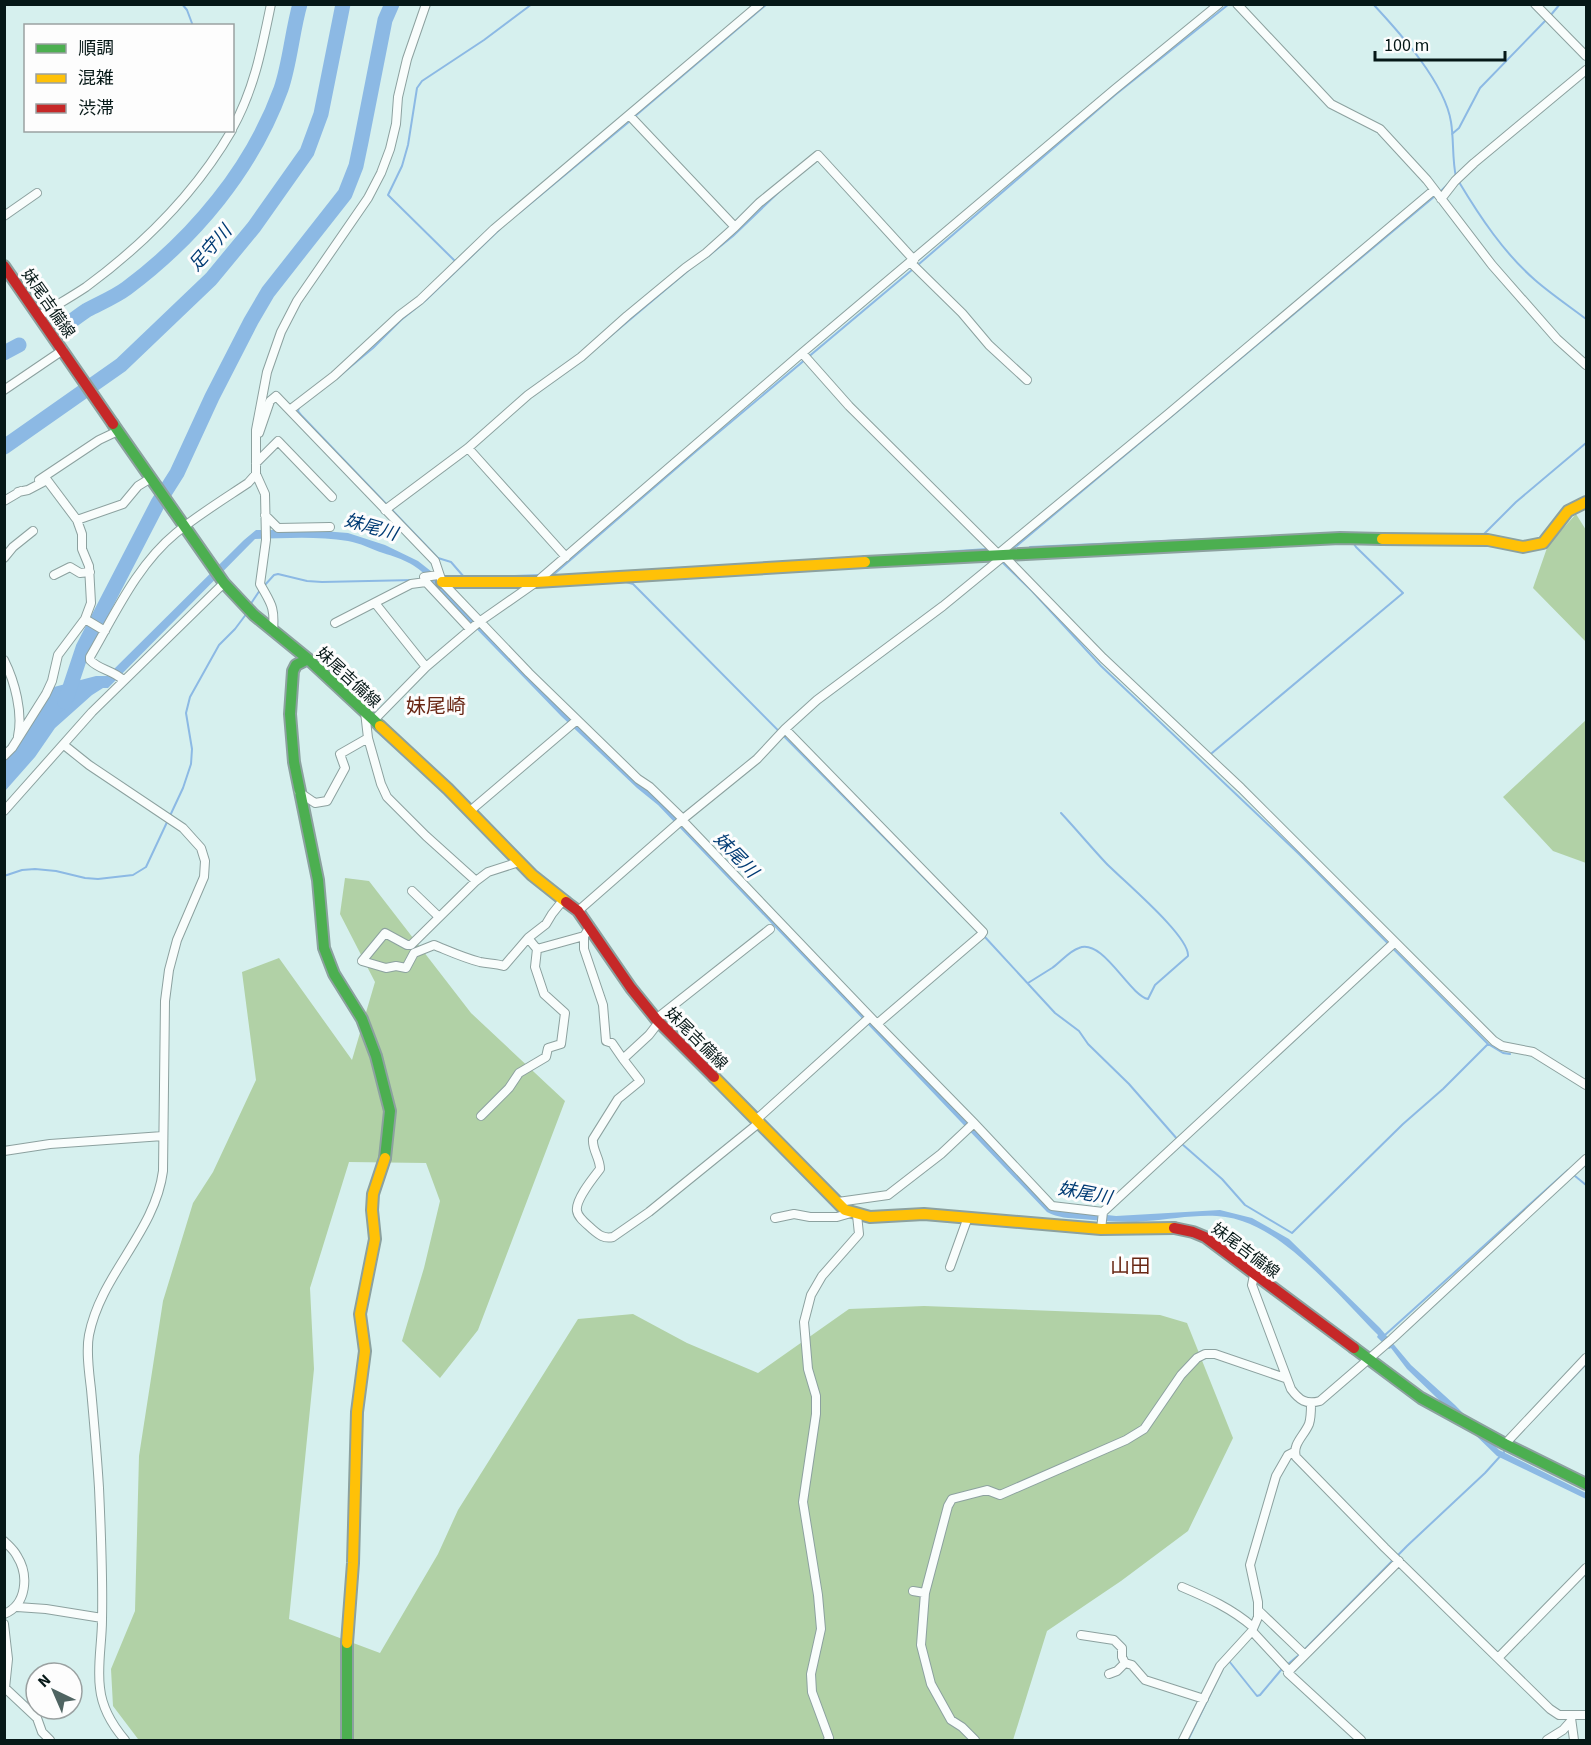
<svg xmlns="http://www.w3.org/2000/svg" width="1591" height="1745" font-family="'Source Sans 3','Noto Sans JP',sans-serif">
<rect width="100%" height="100%" fill="#d6f0ee"/>
<path fill="#b1d1a6" d="M1576,514l10,16v112l-53,-54 15,-43z
M1586,720v143l-33,-12 -50,-54z
M345,878l24,3 102,132 94,88 -87,229 -38,48 -38,-37 22,-73 16,-67 -14,-38 -77,-1 -39,126 4,81 -25,250 91,34 58,-99 20,-44 120,-191 55,-5 54,29 71,30 91,-64 75,-3 236,9 27,8 46,115 -45,93 -67,50 -74,50 -34,109 -875,-1 -25,-33 -2,-37 24,-58 4,-155 24,-155 30,-98 20,-31 43,-92 -14,-108 37,-14 73,102 23,-78 -35,-68z"/>
<path fill="#8cb9e4" d="M256,530h54l38,3 37,12 33,16 14,11 8,11 141,146h3l72,67 245,258 153,155 62,7 104,-6 32,8 37,21 91,89 31,37 44,40 44,45 87,43v6l-89,-43 -90,-87 -16,-21 -2,1 -12,-12 1,-2c-36,-36 -87,-98 -136,-114 -29,-11 -65,-2 -96,0 -21,2 -43,0 -64,-2 -13,-1 -24,-1 -35,-7l-389,-407 -21,-17 -76,-72 -129,-133c-13,-18 -29,-24 -49,-30 -12,-4 -23,-10 -35,-12 -30,-5 -62,-3 -93,-2l-147,149h-5l-11,7 -37,33 -20,29 -30,34 -1,-31 16,-19 34,-54 42,-11h11l137,-136z"/>
<g fill="none" stroke-linecap="round" stroke-linejoin="round">
<path stroke="#8cb9e4" stroke-width="2" d="M182,4l5,6 6,16
M1373,4c27,29 72,79 78,118 3,18 1,37 5,55
M1550,16l10,-12
M634,117l133,-113
M1452,134l7,-6 21,-40 66,-68
M1459,182c21,35 45,71 76,98 16,14 34,26 51,39
M1440,192l8,-8
M519,213l111,-92
M707,257l26,-21 50,-48
M456,262l-68,-67 14,-29 6,-21 9,-57 5,-7 62,-41 48,-36
M601,344l89,-75
M337,378l36,-30 28,-28 25,-20 77,-74
M299,407l-1,4 4,5 136,142 13,4 13,15
M1345,533l75,1
M1483,535l33,-33 70,-59
M1030,547l294,-13
M1014,548l421,-352
M870,557l117,-8
M1003,563l29,28 69,75 198,188 189,190 15,9 7,1
M553,575l141,-122 225,-189 196,-169 114,-91
M486,577l55,-2
M626,582l7,2 7,7 320,323
M264,586l10,-11 4,-1 29,7 15,1 93,-2
M543,587l18,-2
M250,605l10,-15
M1212,753l191,-160 -47,-46 -2,-3
M4,876l18,-6 13,-1 21,2 29,7 13,1 35,-4 13,-8 37,-79 8,-24 1,-15 -6,-36 4,-16 29,-52 16,-16 12,-16
M984,936l71,77 24,18 9,13 41,40 49,56
M1028,983c8,-5 16,-10 24,-15 9,-6 17,-17 27,-20 24,-10 50,47 69,51l7,-14 33,-29c2,-20 -67,-77 -83,-94 -15,-16 -29,-33 -44,-49
M1182,1144l40,35 23,26 47,28 111,-109 40,-35 45,-45
M1575,1176l11,9
M1385,1335l183,-165
M1517,1436l69,-72
M1304,1650l103,-104 78,-73 19,-21
M1229,1661l28,35 3,-1 21,-25 19,-16
M1188,1740l34,-70"/>
<path stroke="#8cb9e4" stroke-width="15" d="M61,329c8,-6 17,-13 26,-19 13,-7 28,-13 40,-22 67,-50 125,-119 154,-199 9,-26 11,-57 19,-85
M4,353l15,-8
M4,447l117,-82 90,-86 43,-52 53,-75 14,-38 22,-110
M65,702l18,-54 75,-145 19,-30 35,-76 39,-76 17,-29 77,-98 11,-28 5,-24 24,-122 7,-16"/>
<g stroke="#8ca19f" stroke-width="10">
<path id="street" d="M1237,4l94,100 49,25 47,51 65,85 65,74 29,26
M1535,4l51,52
M629,115l106,112 24,-24 59,-48 96,105
M232,129c22,-39 30,-81 39,-125
M1441,199l14,-18 19,-18 112,-93
M4,216l33,-23
M911,263l51,50 27,32 38,35
M39,316c16,-10 32,-19 47,-29 57,-42 110,-95 146,-157
M802,353l47,53 149,148 170,-140 266,-224
M4,390l59,-40
M291,409l43,-33 66,-61 20,-15 74,-71 266,-225
M259,433l11,-32 6,-5 159,165 7,21 87,91 109,106 12,8 33,32
M468,448l98,109
M256,463l22,-22 54,56
M39,480l60,-40 19,-9
M18,492l10,-2 19,-10 30,40 46,-16 15,-18 13,-8
M4,501l17,-10
M385,510l83,-62 60,-53 53,-38 46,-41 58,-48 21,-15 29,-26
M265,515l13,13 52,-1
M1002,554l101,104 138,130 253,253 8,5 31,6 53,33
M4,558l9,-11 20,-16
M54,575l16,-8 10,6 10,-1
M438,575l-14,2 2,5 44,47
M541,578l261,-225 313,-264 104,-85
M375,603l51,64
M85,619l20,12
M335,623l76,-39 15,-2
M273,631c2,-25 -2,-27 -13,-47l6,-44 -1,-46 -9,-20v-44l11,-58 14,-40 16,-31 71,-103 13,-25 9,-24 6,-25 2,-27 9,-38 19,-55
M4,660c11,22 19,53 14,76
M123,680c-10,-10 -24,-10 -33,-20v-3c25,-43 47,-92 86,-124 22,-18 48,-34 72,-50l8,-9
M365,712l3,26 13,46 6,13 39,39 50,45
M374,720l52,-53 53,-45 56,-39
M64,745l25,20 94,63 18,20 4,13 -1,16 -27,63 -8,30 -4,31 -2,170c-8,61 -62,103 -74,164 -3,16 0,37 2,54 3,33 6,66 8,99 2,44 4,88 3,132 0,22 -5,46 -2,68 2,20 13,38 25,52
M4,756l8,-8 34,-54 6,-13 6,-26 27,-36 6,-16 -2,-37 -7,-17v-15l-5,-14
M299,792l16,11 12,-2 18,-33 -5,-14 28,-16
M4,811l88,-99 132,-129
M470,811l107,-91
M682,820l195,204 104,-89 2,-3 -198,-203
M519,862l-31,10 -12,9 -65,64h-4l-22,-12 -23,28 24,7 10,-2 10,2 8,-15 20,-8c15,6 30,13 46,17 9,2 15,1 24,4l24,-28
M412,891l26,25
M578,911l105,-92 74,-60 28,-30 32,-29 126,-94 61,-50
M590,927l-6,9v13l19,56 3,36 6,2 11,16
M537,949l47,-13
M656,1019l114,-90
M659,1022l-10,13 -26,24 17,22 -22,18 -25,40c-1,11 7,19 7,30 -7,9 -25,31 -23,42 1,7 10,13 15,18 7,6 12,10 21,8l36,-25 111,-90
M877,1024l97,99 78,83 51,6
M481,1116l28,-28 10,-15 27,-16 2,-9 13,-4 4,-31 -21,-19 -9,-27 2,-18 -9,-11 18,-14 6,-10 12,-15
M757,1119l113,-102
M4,1151l46,-7 113,-8
M838,1202l50,-7 53,-41 33,-31
M775,1218l19,-4 16,3h27l14,-4
M1101,1229l2,-17 292,-270
M950,1267l18,-50
M1254,1275l-2,10 39,104c8,11 15,16 29,12l72,-62 194,-180
M1311,1404c0,7 0,14 -2,20 -5,12 -17,20 -13,33l89,91 165,161 9,6h27
M1505,1444l81,-86
M4,1541c5,5 10,9 13,15 12,19 10,49 -13,58
M1182,1587c26,11 49,21 71,40
M913,1591l12,2 23,-87 4,-7 35,-9 13,5 126,-55 18,-11 37,-54 16,-17 8,-4h10l70,24
M925,1593l-4,52 10,39 20,36 11,7 13,13
M17,1607l29,2 56,9
M1259,1611l46,44
M4,1624l4,35 -3,29 32,30 5,14 8,8
M1252,1631l37,40 -1,2 73,67
M1081,1635l33,5 8,8v9l3,6 7,2 13,15 59,19
M1498,1658l88,-90
M1289,1671l110,-110
M1109,1674l8,-3 8,-8
M1571,1718l3,22
M828,1740l1,-2 -17,-46 -1,-18 10,-45 -3,-34 -15,-93 13,-88v-18l-8,-27 -4,-47 7,-27 11,-19 37,-42 -2,-19
M1183,1740l37,-74 32,-35 6,-14v-15l-8,-37 26,-89 12,-21 6,-3
M1547,1740l16,-10 8,-9"/>
</g>
<g stroke="#8ca19f" stroke-width="14">
<path id="fast" d="M113,424l111,159 30,32 54,44 72,67
M865,562l475,-24 42,1
M308,659l-12,6 -3,6 -3,43 4,48 24,118 6,68 10,26 28,45 14,37 14,55 -5,47
M1354,1348l67,50 84,46 81,40
M347,1643v97"/>
</g>
<g stroke="#8ca19f" stroke-width="14">
<path id="slow" d="M1382,539l106,1 35,7 20,-4 25,-32 18,-9
M442,582h94l329,-20
M380,726l68,63 84,86 34,27
M714,1077l131,133 25,7 54,-3 177,15 73,-1
M347,1643l6,-80 4,-151 8,-61 -5,-37 15,-75 -3,-29 1,-16 12,-36"/>
</g>
<g stroke="#8ca19f" stroke-width="14">
<path id="jam" d="M4,266l109,158
M566,902l12,9 53,77 25,31 58,58
M1174,1228l19,4 12,5 149,111"/>
</g>
<use href="#street" stroke="#f9fdfc" stroke-width="8"/>
<use href="#fast" stroke="#4caf50" stroke-width="10"/>
<use href="#slow" stroke="#ffc107" stroke-width="10"/>
<use href="#jam" stroke="#c62828" stroke-width="10"/>
</g>
<g text-anchor="middle" stroke-width="6" stroke-linejoin="round" paint-order="stroke">
<g font-size="16" fill="#061817" stroke="#fdfdfd">
<text transform="translate(49 303) rotate(55)" y="6">妹尾吉備線</text>
<text transform="translate(349 677) rotate(43)" y="6">妹尾吉備線</text>
<text transform="translate(697 1038) rotate(45)" y="6">妹尾吉備線</text>
<text transform="translate(1246 1250) rotate(37)" y="6">妹尾吉備線</text>
</g>
<g font-size="18" font-style="italic" fill="#013b74" stroke="#fdfdfd">
<text transform="translate(210 248) rotate(-49)" y="6">足守川</text>
<text transform="translate(371 527) rotate(16)" y="6">妹尾川</text>
<text transform="translate(736 855) rotate(46)" y="6">妹尾川</text>
<text transform="translate(1085 1193) rotate(11)" y="6">妹尾川</text>
</g>
<g font-size="20" fill="#692714" stroke="#fdfdfd">
<text x="436" y="713">妹尾崎</text>
<text x="1130" y="1273">山田</text>
</g>
</g>
<rect width="1591" height="1745" fill="none" stroke="#061817" stroke-width="12"/>
<rect x="24" y="24" width="210" height="108" fill="#fdfdfd" stroke="#9aa1a1" stroke-width="1.5"/>
<rect x="36" y="44" width="30" height="9" fill="#4caf50" stroke="#9aa1a1" stroke-width="1.5"/>
<text x="78" y="54" font-size="18" fill="#061817">順調</text>
<rect x="36" y="74" width="30" height="9" fill="#ffc107" stroke="#9aa1a1" stroke-width="1.5"/>
<text x="78" y="84" font-size="18" fill="#061817">混雑</text>
<rect x="36" y="104" width="30" height="9" fill="#c62828" stroke="#9aa1a1" stroke-width="1.5"/>
<text x="78" y="114" font-size="18" fill="#061817">渋滞</text>
<g transform="translate(54 1691) rotate(316)"><circle r="28" fill="#fdfdfd" stroke="#9aa1a1" stroke-width="1.5"/>
<path d="M0-4.5L10 22L0 15L-10 22Z" fill="#4f6462"/>
<text y="-9" font-size="16" font-weight="bold" text-anchor="middle" fill="#061817">N</text>
</g>
<path d="M1375 51v9h130v-9" fill="none" stroke="#061817" stroke-width="3"/>
<text x="1384" y="51" font-size="18" fill="#061817" stroke="#fdfdfd" stroke-width="4.5" paint-order="stroke">100 m</text>
</svg>
